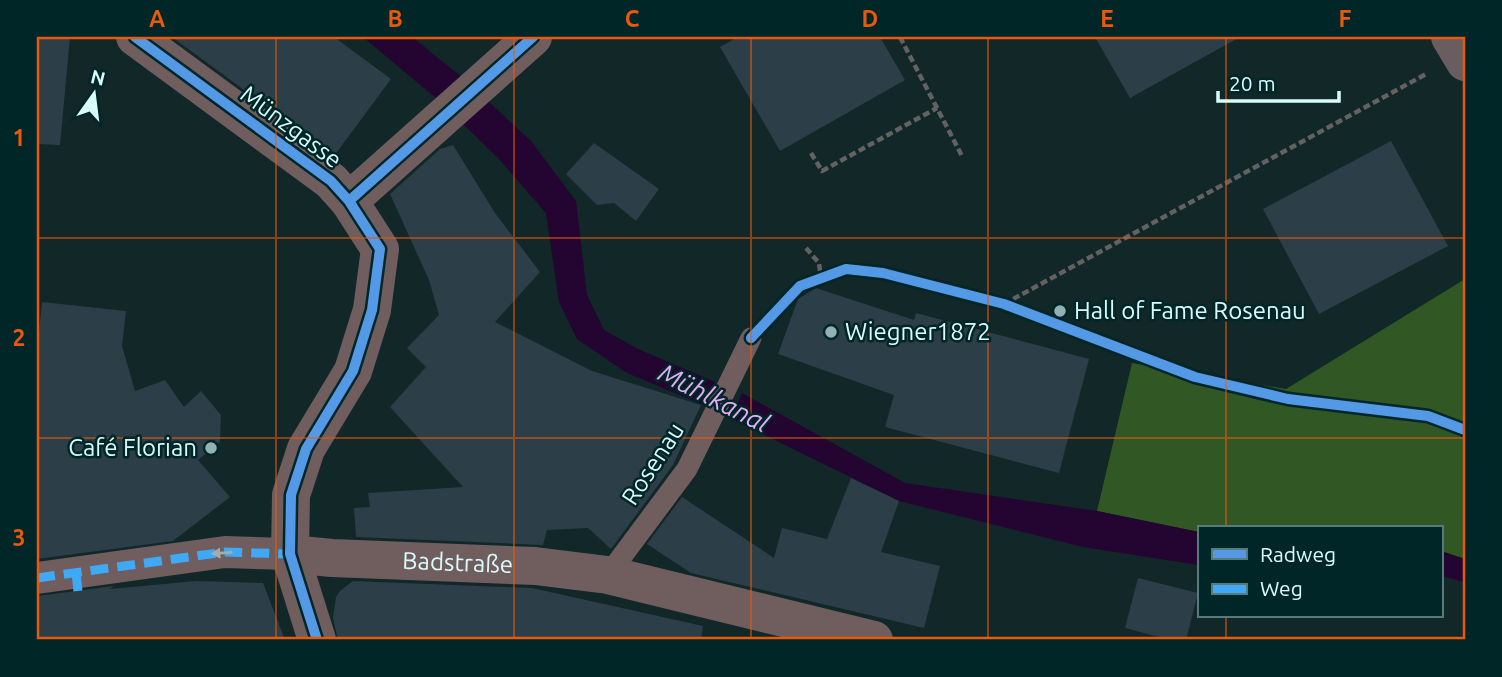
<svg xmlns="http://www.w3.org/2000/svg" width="1502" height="677" font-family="Ubuntu,sans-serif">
<rect width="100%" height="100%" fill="#112728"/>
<path fill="#315824" d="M1465,279v280l-24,-8v-23h-242v4l-102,-21 35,-148 154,26z"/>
<path fill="#240430" d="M363,37h49l51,41 68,63 45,60 11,94 17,35 34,19 77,33 -11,23 -77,-32 -50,-34 -18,-37 -13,-89 -49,-56 -61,-59z
M742,393l163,90 192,28 102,21v33l-116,-18 -184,-46 -167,-82z
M1441,551l24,8v23l-24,-6z"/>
<path fill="#2c3e48" d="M37,37h33l-10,108 -23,-1z
M172,37h162l57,42 -57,77z
M738,37h142l25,43 -125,71 -60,-104z
M1095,37h145l-110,61z
M1391,141l57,105 -129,68 -56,-105z
M594,143l65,46 -23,32 -22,-18 -17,2 -31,-31z
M453,145l42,68 45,59 -45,50 97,49 109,34 -28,60 -62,84 -23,-21 -41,2 -4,15 -187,-8 -2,-29 16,-1 -2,-14 95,-6 -73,-80 36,-40 -19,-19 32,-33 -10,-35 -39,-86 50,-45z
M816,288l98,32 2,-7 173,46 -30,114 -174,-46 9,-32 -116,-41 20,-55z
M42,302l84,9 -4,35 13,45 30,-11 19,27 17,-16 20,24 -1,27 -22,18 32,37 -57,44 -136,18v-207z
M851,478l48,23 -18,51 59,14 -16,62 -233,-55 -44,-29 35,-47 92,61 8,-30 45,11z
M1138,578l60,15 -12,47h-16l-45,-12z
M196,581l67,2 22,57h-248v-44l77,-10 -4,3z
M353,581l179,7 171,38 -2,14h-363l-5,-22 3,-21 4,-6z"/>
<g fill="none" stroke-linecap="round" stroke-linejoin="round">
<path stroke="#636162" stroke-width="4.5" stroke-dasharray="7 3.5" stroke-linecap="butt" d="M900,37l62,119
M811,153l11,18 115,-63
M806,248l13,15 2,15
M1004,304l424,-231"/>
<path stroke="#705d5e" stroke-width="21" d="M608,575l79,-106 64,-131"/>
<path stroke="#705d5e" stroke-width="32" d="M37,578l188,-26 65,2"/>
<g stroke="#705d5e" stroke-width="38">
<path d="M135,37l196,144 18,20 31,48 -8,61 -19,61 -47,78 -15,46 -1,59 27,86"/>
<path d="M349,201l184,-164"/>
<path id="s1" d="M290,554l42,4 203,8 73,9 266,65"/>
</g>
<path stroke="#695d5f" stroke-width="38" d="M1450,37l15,25"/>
<path stroke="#3fa9f5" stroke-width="9" stroke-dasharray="18 9" stroke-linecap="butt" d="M76,573l2,18
M37,578l188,-26 65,2"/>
<g stroke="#002627" stroke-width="15">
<path id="cycleway" d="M135,37l196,144 18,20 31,48 -8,61 -19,61 -47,78 -15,46 -1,59 27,86
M349,201l184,-164
M751,338l49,-52 46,-17 37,4 121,31 191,73 93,22 140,17 37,14"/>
</g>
<use href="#cycleway" stroke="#5399e6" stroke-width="10"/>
</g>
<defs><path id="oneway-solid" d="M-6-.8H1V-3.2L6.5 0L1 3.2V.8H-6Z" transform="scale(1.75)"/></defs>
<use fill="#a4acad" href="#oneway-solid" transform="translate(222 553) rotate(176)"/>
<path fill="none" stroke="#e8590c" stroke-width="2" stroke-opacity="0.55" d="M276,37v603M514,37v603M751,37v603M988,37v603M1226,37v491M37,238h1428M37,438h1428M1226,616v24"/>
<g fill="#93b1b2" stroke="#002627" stroke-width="2.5">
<circle cx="1060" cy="311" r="7"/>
<circle cx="831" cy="332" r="7"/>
<circle cx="211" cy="448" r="7"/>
</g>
<g text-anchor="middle" stroke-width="5" stroke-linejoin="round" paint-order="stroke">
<g font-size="24" fill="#d9fbfc" stroke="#002627">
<text transform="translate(291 127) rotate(37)" y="8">Münzgasse</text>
<text transform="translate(653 464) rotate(-57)" y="8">Rosenau</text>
<text dy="8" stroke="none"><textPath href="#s1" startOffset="168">Badstraße</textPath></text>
</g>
<g font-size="24" fill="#d9fbfc" stroke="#002627" text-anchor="start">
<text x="1074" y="319">Hall of Fame Rosenau</text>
<text x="845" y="340">Wiegner1872</text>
<text x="197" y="456" text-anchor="end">Café Florian</text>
</g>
<g font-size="26" font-style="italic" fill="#e4acf7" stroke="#002627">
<text transform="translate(714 398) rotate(27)" y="9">Mühlkanal</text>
</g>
</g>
<rect width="1502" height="677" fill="none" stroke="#002627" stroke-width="77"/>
<rect x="1198" y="526" width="245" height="91" fill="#002627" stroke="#577b7c" stroke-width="2"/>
<rect x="1212" y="549" width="35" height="10" fill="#5399e6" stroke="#577b7c" stroke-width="2"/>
<text x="1260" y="562" font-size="21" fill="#d9fbfc">Radweg</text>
<rect x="1212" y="584" width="35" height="10" fill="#3fa9f5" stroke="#577b7c" stroke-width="2"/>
<text x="1260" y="596" font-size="21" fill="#d9fbfc">Weg</text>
<g transform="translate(94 94) rotate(14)" stroke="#002627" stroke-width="5" paint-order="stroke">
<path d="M0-5L12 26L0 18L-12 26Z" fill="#d9fbfc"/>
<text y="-10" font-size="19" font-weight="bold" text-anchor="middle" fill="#d9fbfc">N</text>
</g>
<path d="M1218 91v10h121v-10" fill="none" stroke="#d9fbfc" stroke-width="3.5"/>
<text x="1229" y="91" font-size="21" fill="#d9fbfc" stroke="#002627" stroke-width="5" paint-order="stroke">20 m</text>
<rect x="38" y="38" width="1426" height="600" fill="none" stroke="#e8590c" stroke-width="2.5"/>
<g font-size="23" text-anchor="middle" font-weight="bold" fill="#e8590c">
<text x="157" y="27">A</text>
<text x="395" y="27">B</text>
<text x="632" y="27">C</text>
<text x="870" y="27">D</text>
<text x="1107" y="27">E</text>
<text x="1345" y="27">F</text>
<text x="19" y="146">1</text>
<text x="19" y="346">2</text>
<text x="19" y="546">3</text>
</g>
</svg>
